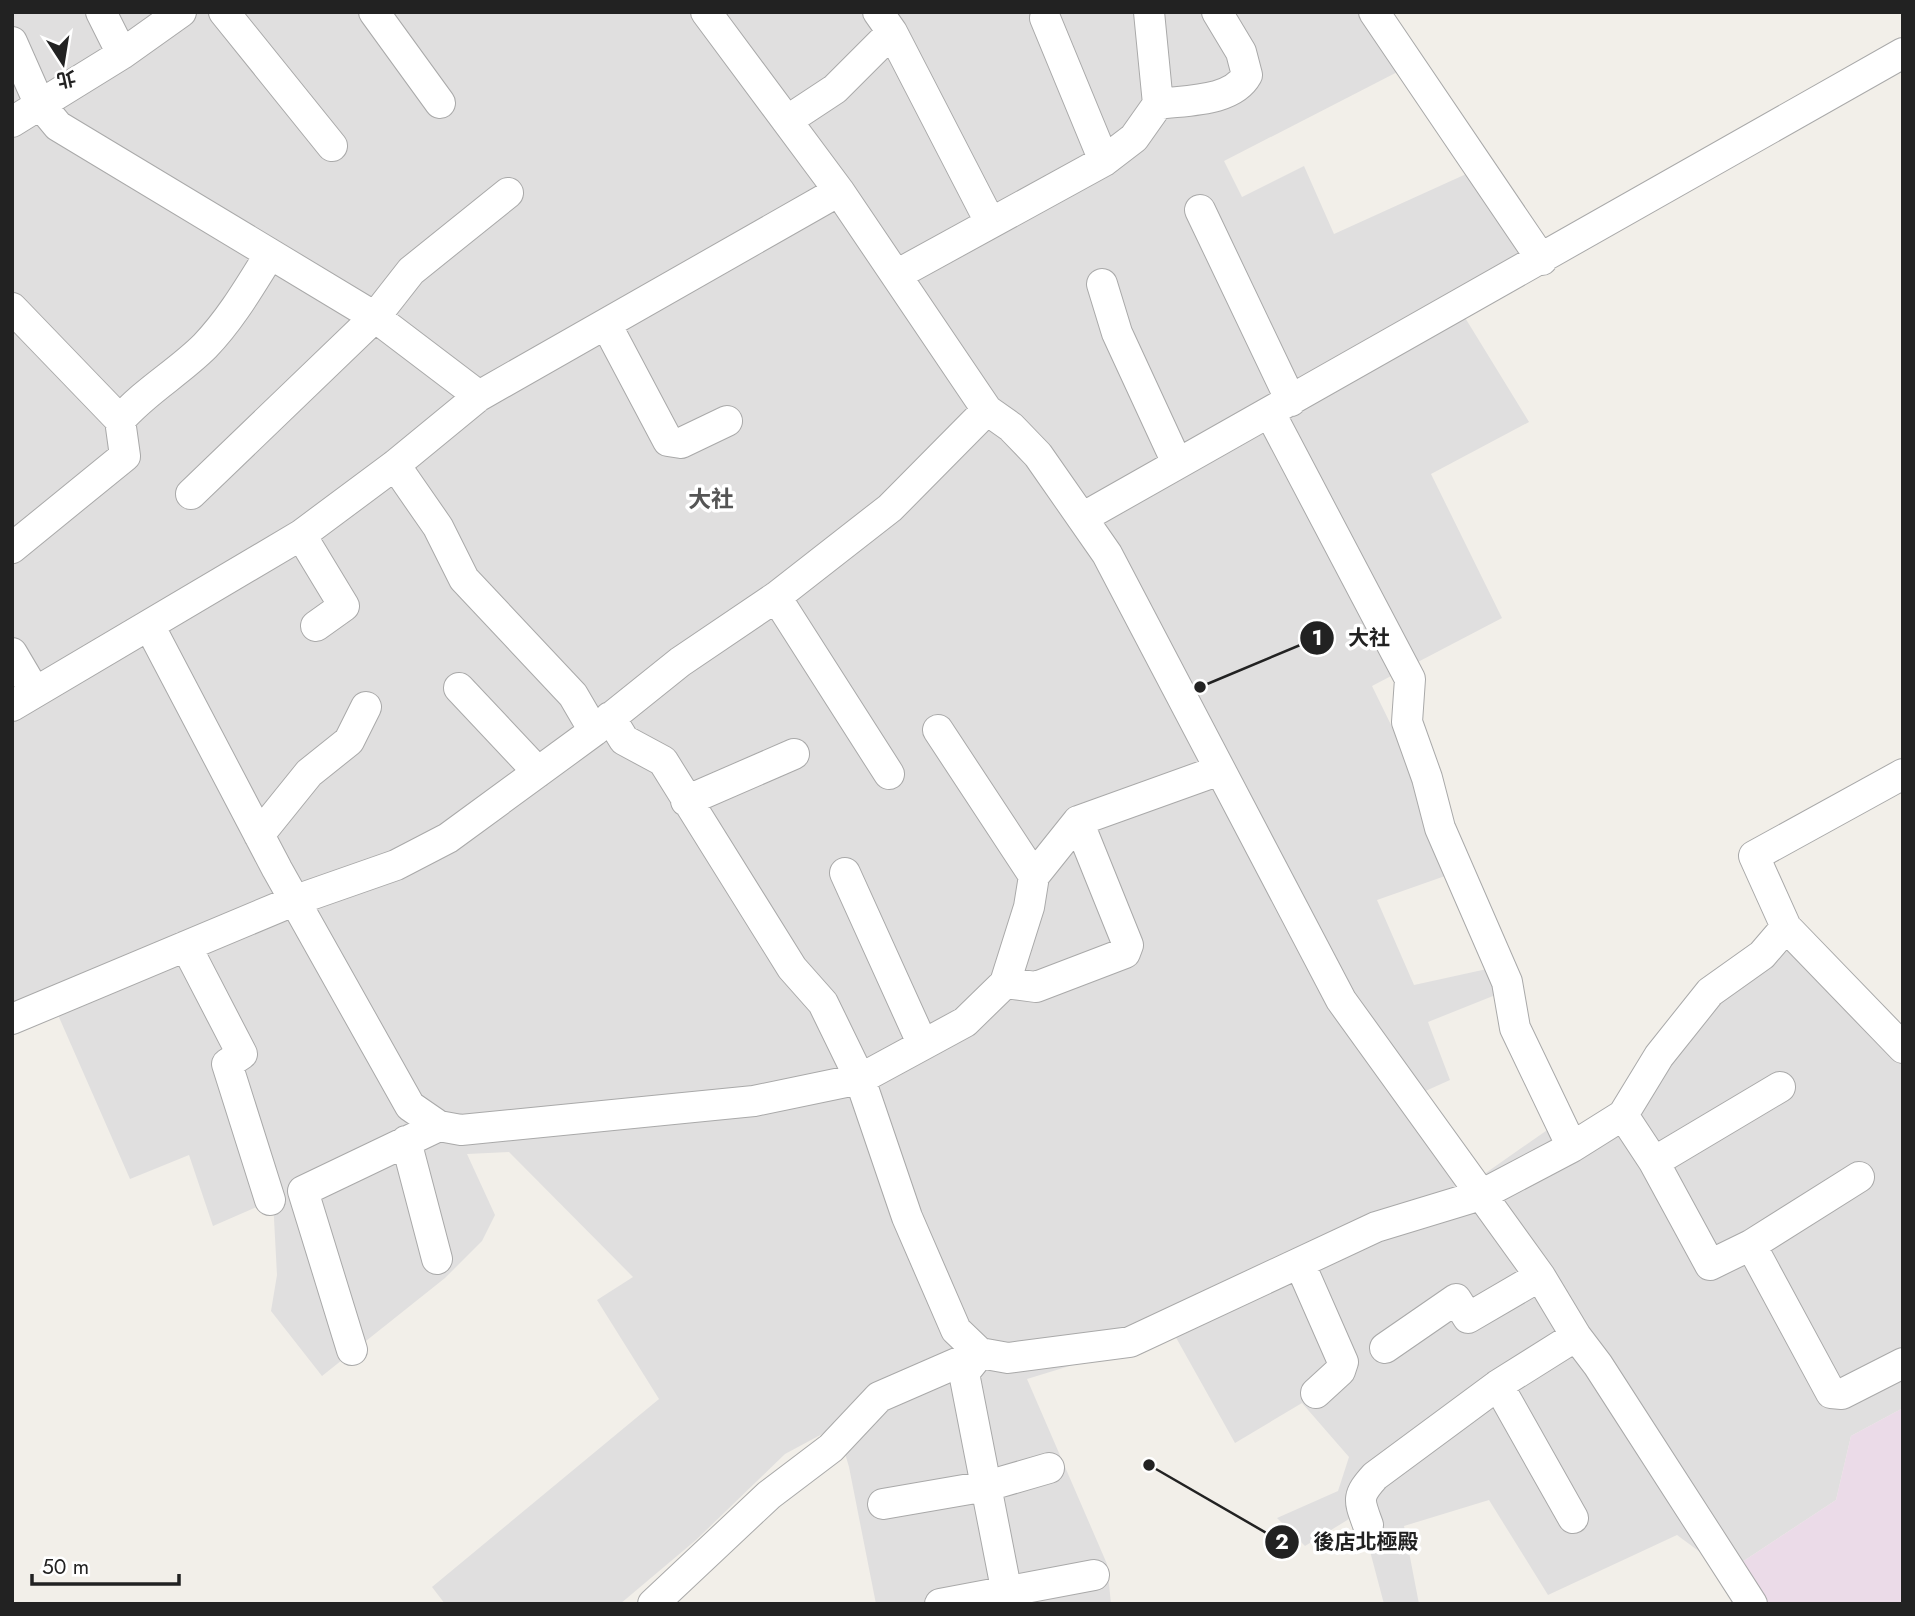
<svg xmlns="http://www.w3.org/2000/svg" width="1915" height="1616" font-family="Jost,'Noto Sans TC',sans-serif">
<rect width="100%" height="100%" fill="#f2efe9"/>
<path fill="#e0dfdf" d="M12,12h1365l32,54 -185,95 18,36 62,-31 30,68 141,-64 65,104 -76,42 65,106 -98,52 71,144 -130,68 90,184 -85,30 37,85 73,-16 11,25 -70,28 22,58 -29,13 59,84 73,-51 25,30 126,-140 93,-73 106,108v357l-52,28 -15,64 -109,72 -50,-37 -129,60 -59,-95 -85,26 15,78h-35l-18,-68 -17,-17 -44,27 -28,-28 61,-27 11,-34 -47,-54 -67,40 -61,-109 -147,45 80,185 4,40h-235l-27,-137 -12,-41 -52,28 -89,86 -76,64h-175l-13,-17 227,-188 -62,-99 36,-23 -124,-125 -42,2 28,61 -13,26 -37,37 -123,98 -51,-65 6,-36 -4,-75 -60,26 -24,-71 -59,24 -79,-180 -39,9v-288l38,-21 -38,-64z"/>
<path fill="#ebdbe8" d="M1903,1408v196h-157l-19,-32 109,-72 15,-64z"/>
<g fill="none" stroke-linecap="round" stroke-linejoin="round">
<g stroke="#a9a9a9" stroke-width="32">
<path id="minor" d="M101,12l21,42
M224,12l108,134
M374,12l66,91
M706,12l133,179 148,219 24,17 27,28 69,99 234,446 199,276 36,60 22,29 154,239
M878,12l14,20 98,190
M1374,12l168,248
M1045,18l59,143
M12,42l27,61 19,23 317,191 104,79
M1158,104c28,-4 74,-2 89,-29l-6,-23 -24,-40
M788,120l47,-31 57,-57
M12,122l110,-68 59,-42
M1200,210l91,191
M898,274l206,-113 30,-23 24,-34 -9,-92
M1102,284l15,49 60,130
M12,308l108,112
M606,324l62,117 13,2 46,-22
M1270,413l140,266 -3,43 20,56 13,50 67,154 8,46 57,119
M395,465l43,62 26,52 109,116 21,36
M191,494l184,-177 36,-46 97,-78
M1082,518l821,-465
M301,535l43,71 -28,20
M12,548l113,-92 -5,-36c25,-29 58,-47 85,-74 26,-27 45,-60 65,-92
M776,597l113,177
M150,627l127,242 133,237 29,20 22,4 293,-29 106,-22 105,-57 40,-39 24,-76 5,-31 44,-55 142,-51
M12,653l23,39
M459,688l79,84
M12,706l289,-171 94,-70 84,-69 360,-205
M610,717l14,23 39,21 129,207 31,35 37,76 47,138 49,113 24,23 -16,20 45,231
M938,730l96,146
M1903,774l-149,82 32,71 117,121
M686,801l108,-47
M259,835l50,-62 40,-32 17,-34
M845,873l77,170
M186,946l56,108 -15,10 43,136
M1005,983l31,4 89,-34 3,-8 -50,-124
M12,1019l284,-119 100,-35 52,-27 146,-107 86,-69 96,-65 114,-89 97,-98
M1623,1115l31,47 56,103 41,-20 108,-68
M406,1141l31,118
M1654,1162l126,-75
M1751,1245l80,148 11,1 61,-31
M1300,1264l43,98 -3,9 -24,22
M1385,1348l71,-49 12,19 72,-42
M352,1350l-49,-159 136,-65
M1498,1385l75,133
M883,1504l104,-18 62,-18
M1368,1525c-9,-25 -12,-28 7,-49l123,-91 78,-49
M653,1604l116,-109 62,-47 48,-51 101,-44 28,5 122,-16 246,-115 105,-32 91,-48 51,-32 36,-59 51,-64 52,-37 24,-28
M940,1604l154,-29"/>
</g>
<use href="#minor" stroke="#fff" stroke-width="30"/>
</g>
<g text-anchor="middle" stroke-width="7" stroke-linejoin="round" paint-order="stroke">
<g font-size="23" font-weight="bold" fill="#555" stroke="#fff">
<text x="711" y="507">大社</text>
</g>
</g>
<path fill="none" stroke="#222" stroke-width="2.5" d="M1200 687L1317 638M1149 1465L1282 1542"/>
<g fill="#222" stroke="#fff" stroke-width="2.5">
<circle cx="1200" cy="687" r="7"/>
<circle cx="1149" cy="1465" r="7"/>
<circle cx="1317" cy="638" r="18"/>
<circle cx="1282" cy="1542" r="18"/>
</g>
<g font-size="21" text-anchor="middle" font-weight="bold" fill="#fff">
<text x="1317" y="645">1</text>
<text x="1282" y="1549">2</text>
</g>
<g font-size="21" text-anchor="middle" font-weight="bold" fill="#222" stroke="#fff" stroke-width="7" stroke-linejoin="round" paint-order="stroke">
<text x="1369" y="645">大社</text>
<text x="1366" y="1549">後店北極殿</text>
</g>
<rect width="1915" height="1616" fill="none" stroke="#222222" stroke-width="28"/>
<g transform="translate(63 63) rotate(168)" stroke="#ffffff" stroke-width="5" paint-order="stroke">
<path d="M0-5L12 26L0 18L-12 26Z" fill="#222222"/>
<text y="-10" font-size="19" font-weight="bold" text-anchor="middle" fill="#222222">北</text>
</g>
<path d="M32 1574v10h147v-10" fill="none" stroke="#222222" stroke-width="3.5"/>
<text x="42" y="1574" font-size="21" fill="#222222" stroke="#ffffff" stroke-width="5" paint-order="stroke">50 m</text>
</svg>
